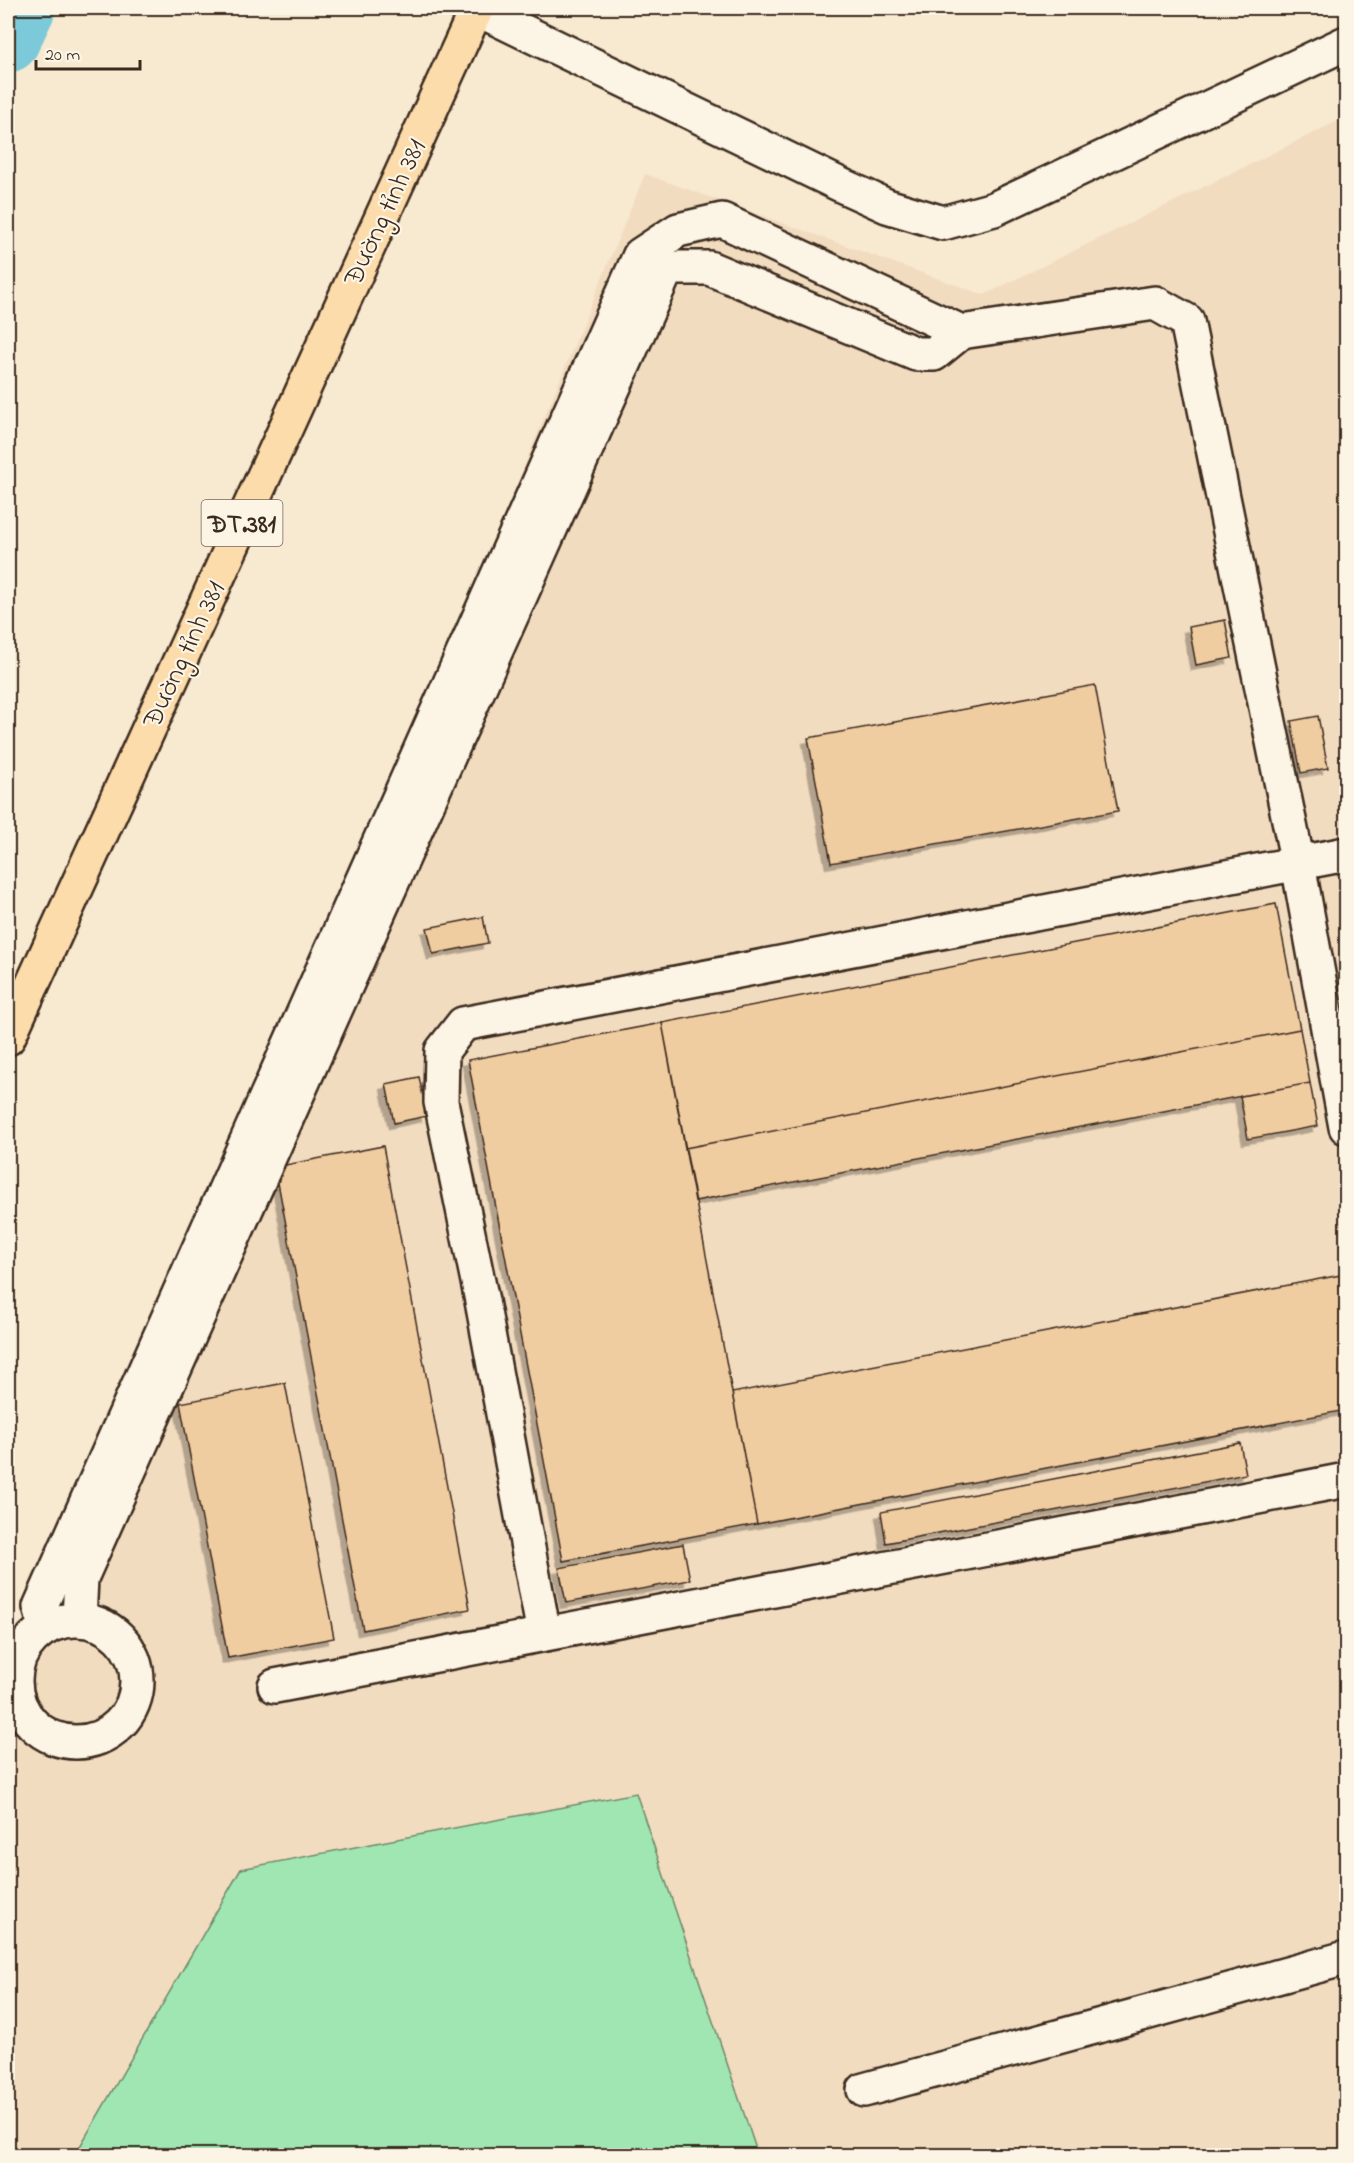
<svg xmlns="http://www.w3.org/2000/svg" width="1354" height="2163" font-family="'Indie Flower',sans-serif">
<defs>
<filter id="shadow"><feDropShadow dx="-5.5" dy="5.5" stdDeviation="0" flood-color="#0004"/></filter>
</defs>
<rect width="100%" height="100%" fill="#f8e9d1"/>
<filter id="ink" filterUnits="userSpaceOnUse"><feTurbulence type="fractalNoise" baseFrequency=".0167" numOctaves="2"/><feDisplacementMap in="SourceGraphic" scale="12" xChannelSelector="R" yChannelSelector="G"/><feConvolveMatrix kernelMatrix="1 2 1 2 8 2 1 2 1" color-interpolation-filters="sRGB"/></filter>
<g filter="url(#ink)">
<path fill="#f2dcc0" d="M1346,117v2038l-1338,1v-441l637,-1541 339,121z"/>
<path fill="#a0e6b3" stroke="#6e8868" stroke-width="1.5" d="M636,1793l122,362h-683l166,-286z"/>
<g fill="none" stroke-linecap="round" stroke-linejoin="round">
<path stroke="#7bc9d9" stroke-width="63" d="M8,41l16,-33"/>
</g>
<path fill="#f0cca1" stroke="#3b2a1e" stroke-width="1.5" filter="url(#shadow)" d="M1225,620l7,38 -36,7 -7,-38z
M1095,685l23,126 -287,52 -23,-125z
M1318,716l10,52 -27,5 -10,-52z
M1276,904l24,125 -615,119 -23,-125z
M483,917l5,26 -55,11 -6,-26z
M662,1023l95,501 -194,37 -95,-501z
M1300,1029l10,54 -615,118 -10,-53z
M419,1077l8,39 -33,7 -8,-39z
M1310,1083l8,43 -70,13 -8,-43z
M383,1146l87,463 -107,21 -88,-463z
M1346,1274v136l-589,114 -25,-131z
M285,1383l49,255 -106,20 -48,-255z
M1240,1443l6,31 -360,69 -5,-31z
M683,1544l7,36 -124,23 -7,-35z"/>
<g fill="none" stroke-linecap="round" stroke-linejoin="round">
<g stroke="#3b2a1e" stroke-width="38">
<path id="minor" d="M477,9l366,177 44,20 56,17 51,-14 352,-166
M79,1620l2,-42 586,-1310h42l207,86h18l27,-22 194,-29 32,18 111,543 48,263
M15 1681a61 61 0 1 1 122 0a61 61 0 1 1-122 0Z
M46,1628l-6,-21 600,-1352 38,-25 44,-10 239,112
M544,1634l-62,-333 -41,-199 1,-51 21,-27 883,-170
M275,1686l1071,-206
M864,2090l482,-132"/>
</g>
<g stroke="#3b2a1e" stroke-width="38">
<path id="major" d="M8,1038l469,-1030"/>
</g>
<use href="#minor" stroke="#fcf5e5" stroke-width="33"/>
<use href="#major" stroke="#fddcac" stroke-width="33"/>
</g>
</g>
<g text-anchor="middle" stroke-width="4.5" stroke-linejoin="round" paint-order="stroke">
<rect fill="#fcf5e5" stroke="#75675a" stroke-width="1.5" x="201.5" y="500" width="81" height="46" rx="4.5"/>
<g font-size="26" font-weight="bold" fill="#3b2a1e">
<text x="242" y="532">ĐT.381</text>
</g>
<g font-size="27" fill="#3b2a1e" stroke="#fcf5e5">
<text transform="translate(384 212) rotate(-65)" y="9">Đường tỉnh 381</text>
<text transform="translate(183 654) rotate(-65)" y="9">Đường tỉnh 381</text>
</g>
</g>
<rect width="1354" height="2163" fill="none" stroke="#fcf5e5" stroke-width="30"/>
<rect x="15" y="15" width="1324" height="2133" fill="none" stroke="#3b2a1e" stroke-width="2" filter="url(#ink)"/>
<path d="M36 60v9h104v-9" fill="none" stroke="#3b2a1e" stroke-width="3"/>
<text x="45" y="60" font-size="18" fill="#3b2a1e" stroke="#fcf5e5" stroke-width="4.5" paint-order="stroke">20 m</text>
</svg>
